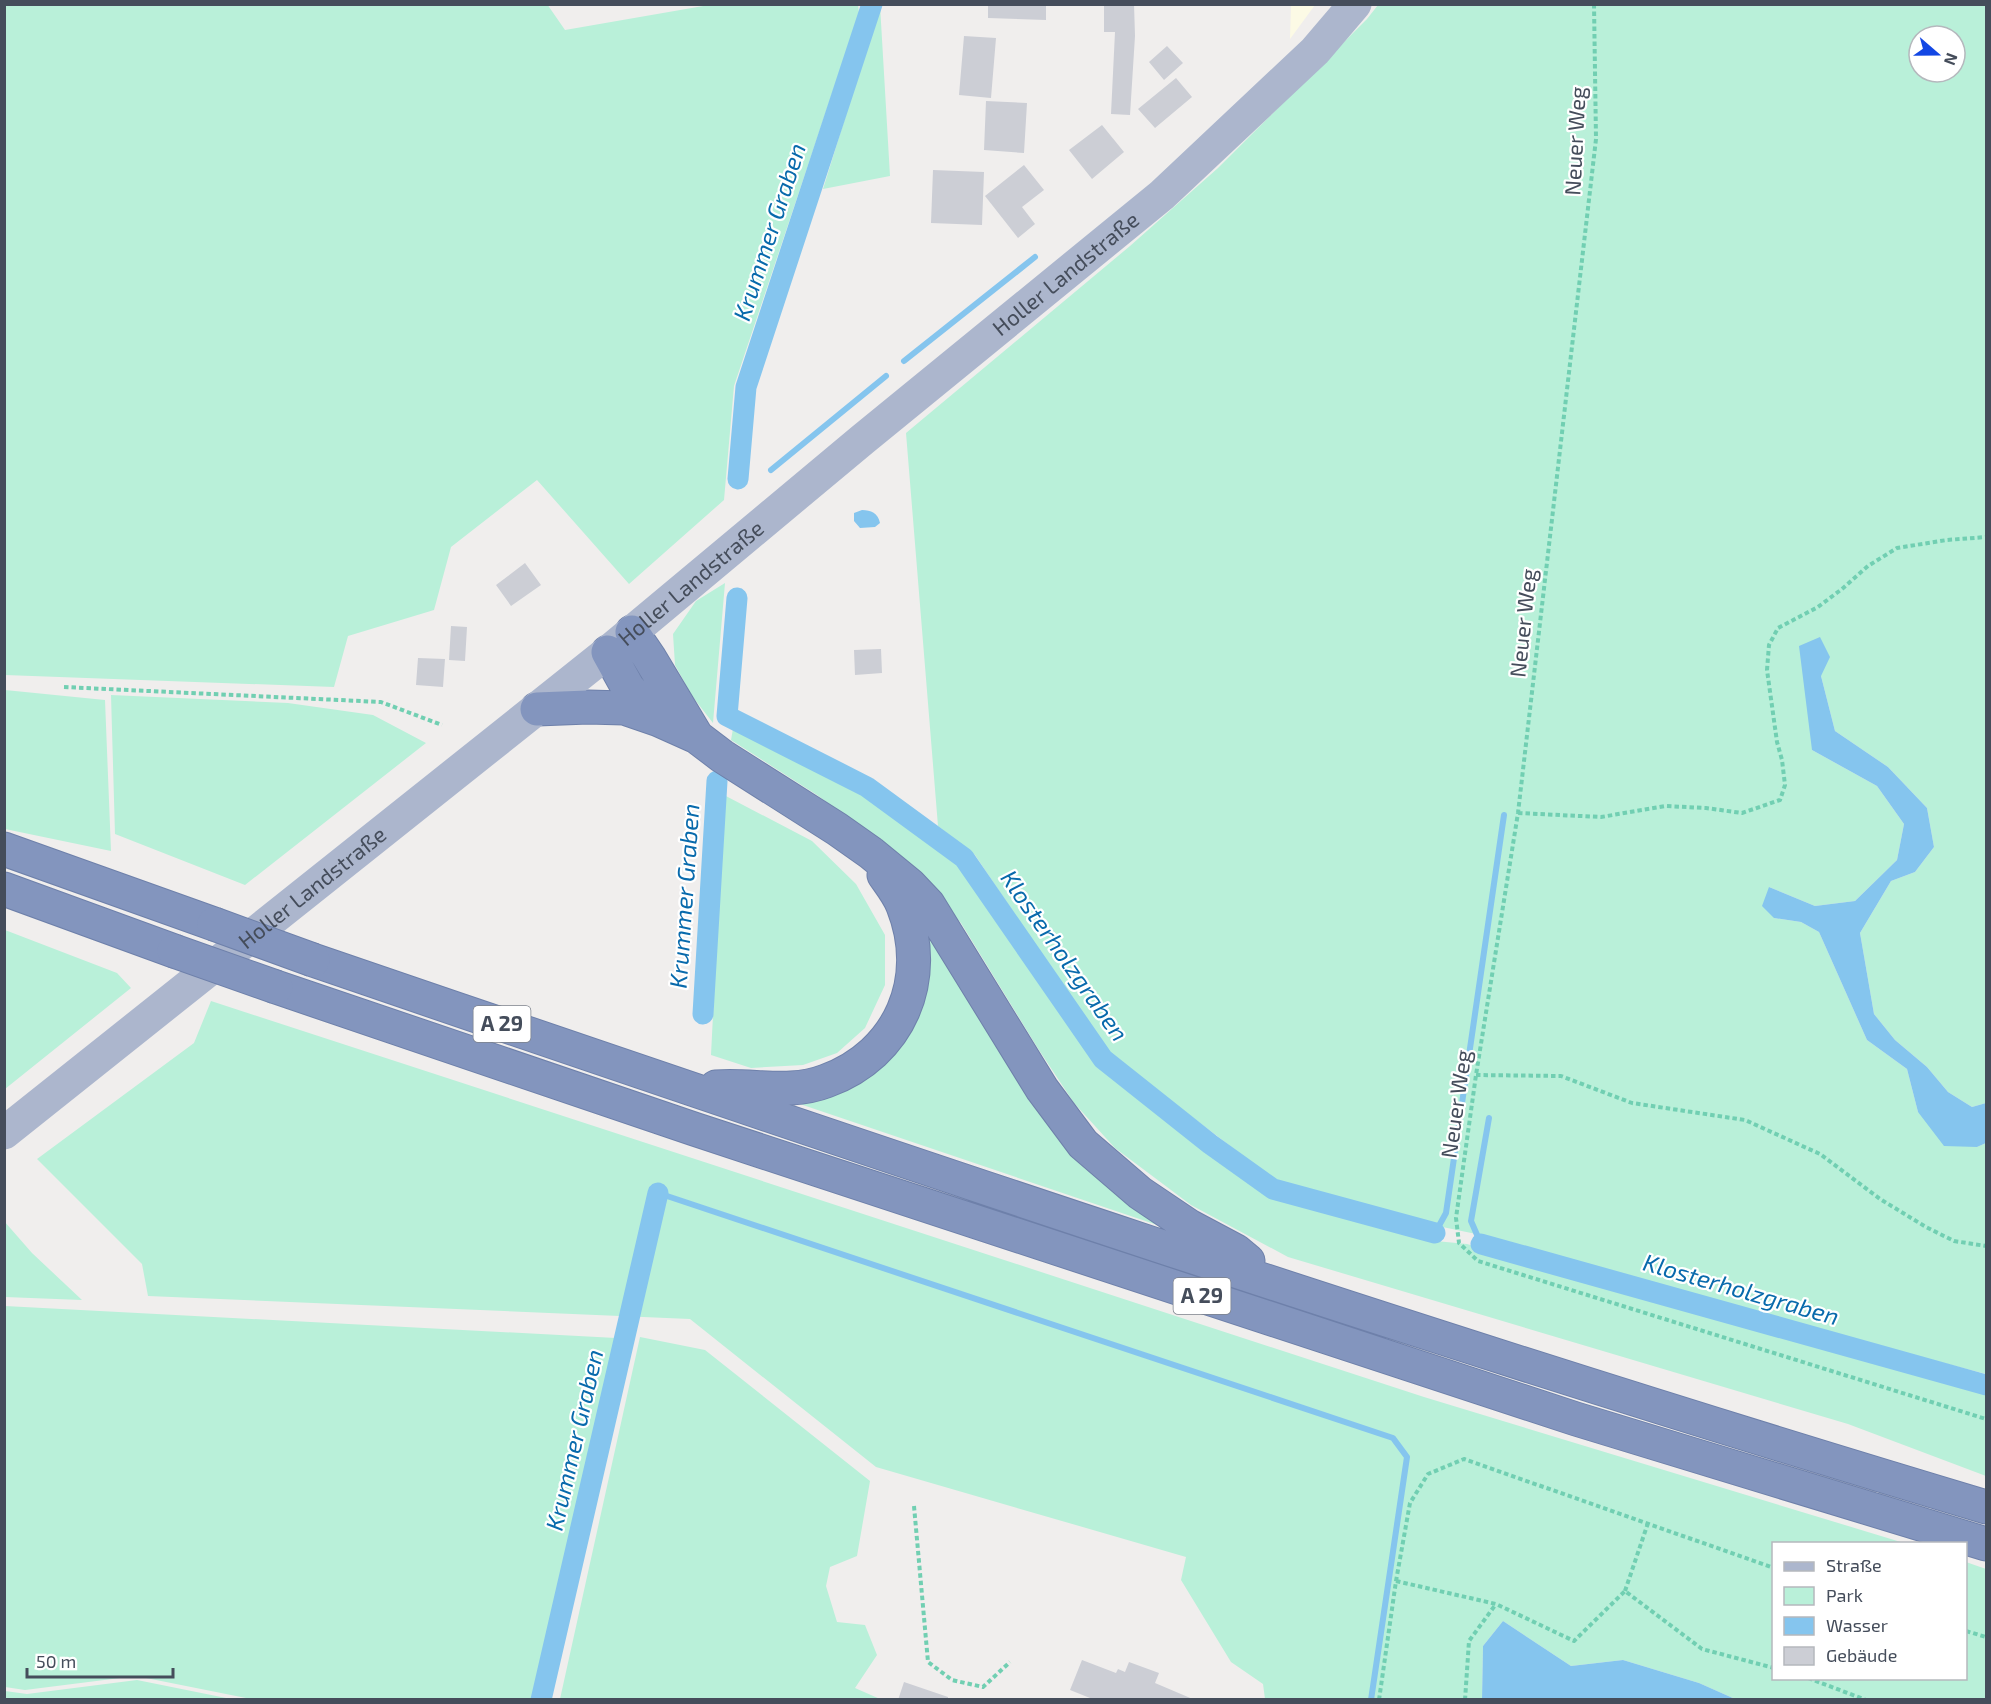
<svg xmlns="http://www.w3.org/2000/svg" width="1991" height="1704" font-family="'Exo 2',sans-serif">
<rect width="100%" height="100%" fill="#f0eeed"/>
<path fill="#fcfae5" d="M1291,5h24l-25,34z"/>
<path fill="#b9f0d9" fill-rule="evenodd" d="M547,4l18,26 144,-25h149l1,8 -125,373 -10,114 -95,84 -92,-104 -86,67 -17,63 -86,26 -14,51 -329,-12v-670z
M880,5l10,171 -67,13z
M1378,5h608v1098l-14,4 -24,-15 -21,-25 -32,-27 -21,-26 -14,-81 31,-52 24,-9 19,-25 -7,-39 -39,-41 -53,-36 -14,-55 -2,-38 -7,112 65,36 27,38 -7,36 -42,41 -40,5 -46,-19 5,31 27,4 18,10 48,108 40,29 11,43 59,35 9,-4v231l-221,-58 -289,-82 -43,-9 -154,-42 -171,-130 -133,-198 -37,-29 -32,-393 224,-187 88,-78 149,-149zM1919,36h36v36h-36z
M725,583l-12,140 -21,-27 -17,-31 -2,-31 23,-33z
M5,690l100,10 6,151 -106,-22z
M111,695l177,8 85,12 53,28 -181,142 -130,-51z
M734,723l129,68 97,74 140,202 167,128 158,45 42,4 519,147v85l-138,-52 -560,-167 -97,-52 -76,-57 -41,-45 -37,-56 -76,-124 -53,-61 -91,-67 -86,-55z
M724,795l88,46 44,43 29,51v50l-20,43 -28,25 -34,12 -52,3 -40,-13z
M916,913l259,318 -381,-129 94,-49z
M5,930l112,43 14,15 -126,101z
M211,1001l1213,396 480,146 -130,1v134h192v-116l20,7v130h-251l-36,-16 -76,-23 -52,6 -68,-45 -20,25 -1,53h-217l-2,-15 -32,-22 -50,-82 5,-23 -310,-90 -186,-148 -542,-23 -6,-32 -105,-105 157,-116z
M4,1221l28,32 50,47 -77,-3z
M5,1306l611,32 -84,361h-281l-115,-23 -111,14 -20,-3z
M640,1337l65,13 165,131 -13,75 -27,11 -4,19 11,36 28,3 12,30 -22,33 25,11h-320z
M137,1680l94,19h-226v-8l22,3z"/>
<path fill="#85c5ee" d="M862,510c9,0 16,3 18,13l-5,4 -15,1 -6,-7v-8z
M1820,637l10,20 -9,19 14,55 53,36 39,41 7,39 -19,25 -24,9 -31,52 14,81 21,26 32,27 21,25 24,15 14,-4v40l-9,4 -33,-1 -26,-34 -11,-43 -40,-29 -48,-108 -18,-10 -27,-4 -12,-12 7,-19 46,19 40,-5 42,-41 7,-36 -27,-38 -65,-36 -13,-104z
M1503,1621l68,45 52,-6 76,23 36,16h-253l1,-53z"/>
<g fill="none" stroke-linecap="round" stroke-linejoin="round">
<path stroke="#85c5ee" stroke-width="6" d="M904,361l131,-104
M771,470l115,-94
M658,1193l735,245 14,19 -36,243
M1435,1233l11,-20 58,-398
M1481,1244l-10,-23 18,-103"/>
<path stroke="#85c5ee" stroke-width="21" d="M738,479l8,-92 126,-383
M737,598l-10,118 140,71 97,71 139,201 107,85 63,45 162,44
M703,1014l14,-233
M1481,1244l505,141
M541,1700l117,-507"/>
</g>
<path fill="#ccced5" d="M988,4h58v16l-58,-2z
M1104,4h30l1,32 -5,79 -19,-1 4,-82h-11z
M964,36l32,2 -5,60 -32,-3z
M1167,46l16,17 -19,17 -15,-18z
M1176,78l16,19 -37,31 -17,-19z
M986,101l41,2 -3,50 -40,-3z
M1102,125l22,27 -32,27 -23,-29z
M1024,165l20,25 -22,17 13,17 -17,14 -33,-42z
M933,170l51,2 -2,53 -51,-2z
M525,563l16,22 -30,21 -15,-21z
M451,626l16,1 -2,34 -16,-1z
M881,649l1,24 -27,2 -1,-25z
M418,658l27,1 -2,28 -27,-2z
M1082,1660l34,13 2,-4 7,3 4,-10 30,11 -4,10 40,17h-100l-25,-10z
M904,1682l44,15v3h-50z"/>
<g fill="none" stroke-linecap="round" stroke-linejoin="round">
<g stroke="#6e80aa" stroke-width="35">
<path id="highway" d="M632,632l17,25 48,80
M608,652l20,36 28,30
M537,709l51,-2 36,1 35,12 38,17 25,19 115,73 34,24 39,32 18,19 114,185 41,55 57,49 49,33 47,25 12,10
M4,849l210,75
M4,889l170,62
M313,960c555,190 1111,379 1673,547
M276,987l418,142 882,290 410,125
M716,1087c37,-3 74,8 110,-6 74,-27 106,-102 77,-175 -4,-11 -12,-21 -19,-31"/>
</g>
<path stroke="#71cfb2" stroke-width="4" stroke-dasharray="4.5 3" stroke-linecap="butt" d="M1594,4l2,135 -78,674 -42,262 -20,143 3,25 19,18 508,158
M64,687l317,15 61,23
M1518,813l83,4 65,-11 40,2 36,5 38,-13 5,-15 -3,-25 -5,-18 -10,-72 2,-25 9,-17 40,-21 24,-18 26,-23 29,-18 50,-8 39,-3
M1476,1075l85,1 71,27 113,17 75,34 60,45 46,28 28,14 32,5
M914,1506l14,156 24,18 31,7 27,-25
M1396,1581l100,23 78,37 51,-50 77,58 72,19
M1625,1591l23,-68
M1966,1631l20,6
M1808,1678l58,22
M1379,1700l17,-119 14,-78 18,-29 36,-15 310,109
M1465,1700l4,-59 27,-37"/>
<path stroke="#acb6cd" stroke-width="33" id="s1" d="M4,1133l604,-481 254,-212 300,-245 153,-144 40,-47"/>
<use href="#highway" stroke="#8395be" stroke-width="33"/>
<g stroke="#6e80aa" stroke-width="35" stroke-linecap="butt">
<path id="highway-bridge" d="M214,924l99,36
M174,951l102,36"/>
</g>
<use href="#highway-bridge" stroke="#8395be" stroke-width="33"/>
</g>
<g text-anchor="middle" stroke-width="4.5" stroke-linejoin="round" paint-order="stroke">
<g fill="#fff" stroke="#7d828c" stroke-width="1.5">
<rect x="473.5" y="1006" width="57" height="36" rx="4.5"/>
<rect x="1173.5" y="1278" width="57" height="36" rx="4.5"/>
</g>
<g font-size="21" font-weight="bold" fill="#454d5b">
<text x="502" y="1031">A 29</text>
<text x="1202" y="1303">A 29</text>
</g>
<g font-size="22" fill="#454d5b" stroke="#fff">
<text transform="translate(1575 141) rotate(-87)" y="8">Neuer Weg</text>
<text dy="8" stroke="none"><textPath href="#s1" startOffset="1366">Holler Landstraße</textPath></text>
<text dy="8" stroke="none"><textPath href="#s1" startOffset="880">Holler Landstraße</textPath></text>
<text transform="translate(1523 623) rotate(-84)" y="8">Neuer Weg</text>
<text dy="8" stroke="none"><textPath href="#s1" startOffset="394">Holler Landstraße</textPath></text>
<text transform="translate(1456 1104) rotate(-82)" y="8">Neuer Weg</text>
</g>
<g font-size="24" font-style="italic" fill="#086aac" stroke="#fff">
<text transform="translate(770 232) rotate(-72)" y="8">Krummer Graben</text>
<text transform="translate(685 896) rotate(-86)" y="8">Krummer Graben</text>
<text transform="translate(1064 956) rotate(55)" y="8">Klosterholzgraben</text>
<text transform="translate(1741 1290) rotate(16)" y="8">Klosterholzgraben</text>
<text transform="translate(575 1440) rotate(-77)" y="8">Krummer Graben</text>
</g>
</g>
<rect width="1991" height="1704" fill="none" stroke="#454d5b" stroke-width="12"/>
<rect x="1772" y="1542" width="195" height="138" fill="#ffffff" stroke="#b5b8bd" stroke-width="1.5"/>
<rect x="1784" y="1562" width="30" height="9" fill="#acb6cd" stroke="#b5b8bd" stroke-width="1.5"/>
<text x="1826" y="1572" font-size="18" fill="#454d5b">Straße</text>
<rect x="1784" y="1587" width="30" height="18" fill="#b9f0d9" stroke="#b5b8bd" stroke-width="1.5"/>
<text x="1826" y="1602" font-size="18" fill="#454d5b">Park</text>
<rect x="1784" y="1617" width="30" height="18" fill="#85c5ee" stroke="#b5b8bd" stroke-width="1.5"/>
<text x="1826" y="1632" font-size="18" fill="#454d5b">Wasser</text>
<rect x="1784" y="1647" width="30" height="18" fill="#ccced5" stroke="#b5b8bd" stroke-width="1.5"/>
<text x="1826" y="1662" font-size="18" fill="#454d5b">Gebäude</text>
<g transform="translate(1937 54) rotate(110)"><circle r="28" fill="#ffffff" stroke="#b5b8bd" stroke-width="1.5"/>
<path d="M0-4.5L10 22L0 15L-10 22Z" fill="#1347e4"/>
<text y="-9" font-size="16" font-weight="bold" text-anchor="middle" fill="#454d5b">N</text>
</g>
<path d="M27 1668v9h146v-9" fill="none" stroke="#454d5b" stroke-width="3"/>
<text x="36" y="1668" font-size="18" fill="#454d5b" stroke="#ffffff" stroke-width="4.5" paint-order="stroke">50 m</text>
</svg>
